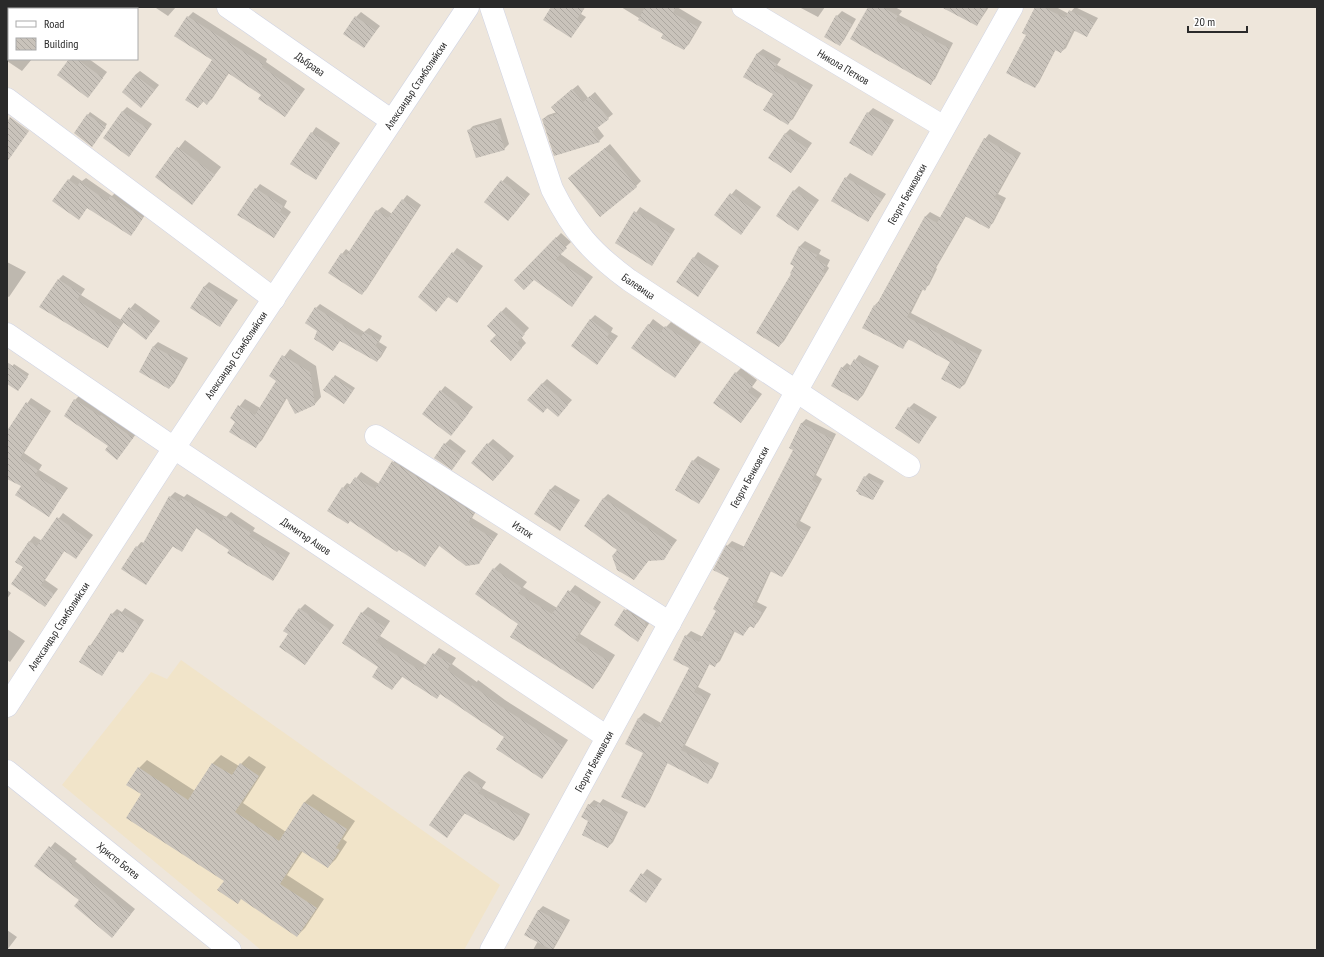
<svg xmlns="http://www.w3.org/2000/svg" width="1324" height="957" font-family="'PT Sans Narrow',sans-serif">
<defs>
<pattern id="building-back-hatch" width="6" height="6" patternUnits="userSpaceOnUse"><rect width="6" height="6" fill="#c9c3bb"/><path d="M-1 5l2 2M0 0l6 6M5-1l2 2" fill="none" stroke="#ada8a1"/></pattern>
</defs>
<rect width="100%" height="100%" fill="#eee6db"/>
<path fill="#f1e4c9" d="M181,660l319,225 -36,65h-203l-199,-165 89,-113 16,7z"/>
<path fill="#0003" d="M76,7h27l-1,2h-27z
M157,7h19l-8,9 -12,-8z
M553,7h32l-4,7 5,3 -15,20z
M621,7h56l25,15 -13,22 -5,5 -19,-15z
M799,7h26l-7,10z
M869,7h26l7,4 -3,4 54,28 -18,36 -5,4z
M953,7h36l-12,18z
M1036,7h20l13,7 6,-7 23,11 -11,18 -12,-6 -9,18 -5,4 -5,-3 -17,33 -4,5 -7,-52z
M842,11l14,8 -12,21 -4,5 -15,-8 12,-21z
M193,12l74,47 -1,3 39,27 -20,27 -23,-22 -33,-21 -17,26 -5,4 -3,-2 -6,6 16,-47 -26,-43z
M361,12l19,14 -16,20 -8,-29z
M763,49l18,10 -4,6 36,20 -20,34 -5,4 -14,-29 -29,-17 13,-24z
M9,50v9h23l-10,12 -15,-10v-8z
M70,59h19l18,13 -15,20z
M140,71l19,14 -13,16 -11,-26z
M578,85l10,13 7,-6 18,22 -16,13 7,9 -5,5 -44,13 -12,-35 5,-4 9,-3v-10z
M127,107l25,17 -23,32 -7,-44z
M873,108l21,12 -18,30 -5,5 -3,-42z
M90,112l17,12 -13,20 -19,-11z
M501,118l8,26 -5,5 -35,-19 4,-4z
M316,127l24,16 -24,35 -24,-15z
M790,129l22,14 -21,29 -6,-38z
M989,134l32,19 -23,41 8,4 -13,25 -5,4 -22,-11 -30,52 1,1 -8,16 -6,4 -12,24 71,37 -17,34 -5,4 -9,-27 -42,-22 -7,9 -27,-43 4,-4 47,-85 4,-4 11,6 44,-79z
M185,140l36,27 -29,37 -36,-27z
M610,144l31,37 -5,5 -62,-12z
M850,173l36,21 -18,27 -22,-43z
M73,175l9,6 4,-3 26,18 4,-4 31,20 -12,18 -5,5 -42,-28 -10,11 -9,-38z
M507,176l23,18 -17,21 -28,-13z
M260,184l27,17 -3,6 7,5 -17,25 -18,-48z
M799,186l20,14 -21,30 -4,-39z
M736,189l25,18 -20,27 -26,-19z
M407,195l14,10 -55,85 -5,4 -31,-21 12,-19 4,-5 4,3 27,-41 5,-4 10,7z
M640,207l35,22 -23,36 -36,-23z
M561,233l10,9 -12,11 34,24 -21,28 -38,-26 -19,1z
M805,241l16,9 -2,4 11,6 -3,6 2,2 -45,73 -5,5 16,-80 -4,-2 9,-18z
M457,248l26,18 -22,31 -4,4 -8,-5 -29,1z
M698,252l21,14 -21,30 -21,-14z
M7,262l19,10 -17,25 -2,-1z
M63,275l22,14 -4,6 40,25 14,-17 25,18 -9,12 -27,-11 -17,24 -48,-67z
M209,282l29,18 -18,25 -16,-38z
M320,304l44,28 5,-4 13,8 -3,6 8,5 -6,10 -4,4 -37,-21 -7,10 -15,-20 -2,-22z
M506,307l23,21 -8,9 5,6 -15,16 -14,-24 -9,-9z
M595,315l18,13 -2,4 7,4 -21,28 -7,-44z
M653,319l12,9 6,-6 30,20 -26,35 -42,-29z
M158,342l30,16 -14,25 -5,5 -29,-17 14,-25z
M290,349l26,17 5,31 -6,7 -28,-6 -25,42 -7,7 -19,-26 -5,-3 14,-19 15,9 18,-28 -8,-4z
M859,355l20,11 -16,29 -5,5 -16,-32 5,-5 4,3z
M14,364l15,10 -9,14 -13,-5v-10z
M741,368l16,12 -5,7 10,7 -21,28 -5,-49z
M335,375l20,13 -11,15 -19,-13z
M547,379l25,21 -10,11 -15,-4 -5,-23z
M445,386l28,21 -18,23 -14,-39z
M79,396l57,38 -15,20 -12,-8 -34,-46z
M31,398l20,13 -27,42 18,12 -3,5 29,18 -19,27 -27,-30 -15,-12v-40z
M914,403l23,14 -18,25 -10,-34z
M806,419l30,15 -20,41 6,4 -22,42 11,6 -25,44 -4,5 -11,-5 -14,31 10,5 -9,15 -5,5 -2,-2 -8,10 -8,-4 -15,30 -5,4 -5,-2 -12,24 13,7 -26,51 34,18 -7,15 -5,4 -39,-20 -19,40 -4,5 -1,-54 -18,-10 13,-25 5,-5 17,10 29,-55 -4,-32 5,-5 12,6 15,-26 13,-34 -4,-31 5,-5 13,6 49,-97 7,-26z
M450,439l16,12 -14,17 -7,-24z
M493,439l21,17 -16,19 -10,-31z
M698,456l22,13 -17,29 -4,4 -6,-41z
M397,457l81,51 -6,10 26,16 -20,29 -38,-18 -15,20 -82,-77 4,-5 4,2 10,-13 18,12z
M869,473l15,8 -11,18 -8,-22z
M555,485l25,15 -20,30 -10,-40z
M175,492l9,5 3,-3 39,23 5,-5 24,16 -2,3 37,22 -13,22 -4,5 -76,-53 -15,24 -9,-5 -27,38 -9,-37 4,-5 3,1 26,-46z
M608,494l69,46 -14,19 -14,1 -15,19 -16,-30 -15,-50z
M63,513l30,22 -17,23 -11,-8 -20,30 13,9 -13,17 -21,-39 -8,-5 14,-21 4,-5 8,5z
M500,563l27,19 -4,5 34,21 18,-23 26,17 -21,32 35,21 -16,26 -6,6 -74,-63 -25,-55z
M7,590l4,3 -4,6z
M305,604l29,21 -29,39 -16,-30 11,-25z
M630,605l20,17 -12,18 -23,-15z
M368,607l22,14 -10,15 46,29 13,-17 17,10 -4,6 25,18 1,-2 27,20 63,40 -21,32 -6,6 -36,-42 -64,-43 -5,5 -33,-22 -11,13 -12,-23 -37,-23 19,-30z
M125,608l19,12 -17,27 -4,5 -4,-2 -17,25 -12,-29 22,-32 5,-5 5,3z
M7,629l18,12 -15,21 -3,-2z
M221,755l18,11 10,-10 17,11 -23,36 43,29 19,-30 8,-8 42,27 -12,18 4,3 -11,17 -8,8 -25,-16 -16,24 37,24 -19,29 -8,8 -72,-56 -82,-86 -4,-26 8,-8 48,31 18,-28z
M469,771l17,11 -4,6 48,26 -11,21 -5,5 -49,-27 -18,23 17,-61z
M603,799l25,13 -15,30 -5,5 -18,-26 -1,-16 5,-5 6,3z
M55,842l22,17 -2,2 60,48 -18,22 -36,-32 -45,-33z
M647,869l15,10 -16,22 -16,-10z
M543,906l27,14 -17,30h-20l5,-9 -12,-7 13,-24z
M7,930l10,7 -10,13z"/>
<path fill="url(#building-back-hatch)" d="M551,7h34l-8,12 5,3 -11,16 -28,-18z
M645,7h31l-3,6 25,14 -14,23 -23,-12 2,-4 -25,-14z
M868,7h14l16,9 -3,4 54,28 -18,37 -81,-46z
M941,7h46l-10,19z
M1035,7h8l22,11 4,-8 25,13 -7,14 -14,-7 -12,23 -6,-3 -20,38 -29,-15 20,-38 -4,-2z
M836,15l16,9 -12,22 -16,-9z
M187,16l76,48 -1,3 39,27 -16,23 -27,-18 3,-4 -33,-22 -21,32 -4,-4 -5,7 -13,-8 27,-40 -38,-24z
M355,16l21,15 -12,17 -21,-14z
M757,53l20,11 -4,6 36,20 -21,35 -25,-15 10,-16 -30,-17z
M69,59h8l26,19 -15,20 -31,-23z
M135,75l20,15 -14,18 -19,-16z
M572,89l11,13 7,-6 19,23 -17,13 8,10 -46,14 -12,-37 15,-5 -6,-7z
M122,111l26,18 -19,28 -26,-19z
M867,112l23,13 -18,31 -23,-13z
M87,114l19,13 -14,20 -18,-14z
M10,117l19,14 -22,31v-40z
M496,122l9,28 -29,8 -9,-28z
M311,132l25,16 -20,32 -26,-16z
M785,133l23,16 -17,24 -23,-15z
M984,138l33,20 -23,40 8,5 -13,26 -24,-13 -33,57 1,1 -8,17 -3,-2 -15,28 72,38 -19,34 -19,-10 9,-17 -42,-23 -5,10 -41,-21 12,-23 2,1 49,-90 12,7z
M177,147l38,28 -23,30 -37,-28z
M605,148l32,39 -37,30 -32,-39z
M845,177l37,22 -14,23 -37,-21z
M68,179l9,7 3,-4 27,19 3,-5 33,22 -12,18 -44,-28 -8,12 -27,-19z
M501,180l25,19 -18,22 -24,-19z
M255,188l28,18 -3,6 7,5 -13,21 -37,-23z
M793,190l22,15 -17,26 -22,-15z
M730,193l27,19 -16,23 -27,-20z
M402,199l15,11 -55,85 -34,-22 13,-20 5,3 30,-46 12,8z
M634,211l37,23 -19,32 -37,-23z
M556,237l11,11 -11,11 33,23 -17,25 -38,-27 -10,10 -10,-10z
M799,246l18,9 -2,4 11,6 -4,7 3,1 -46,74 -23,-14 35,-59 -1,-1 4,-7 -4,-2z
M452,252l27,19 -22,32 -9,-6 -12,15 -18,-15z
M693,257l22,14 -17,26 -22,-15z
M58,279l23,15 -4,6 43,27 -12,21 -69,-41z
M204,286l30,19 -14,22 -30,-19z
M129,307l27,19 -10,14 -26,-20z
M315,307l46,30 3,-5 15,8 -4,6 8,5 -6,11 -37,-21 -7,10 -19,-12 3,-8 -12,-8z
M501,311l24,23 -8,9 5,5 -11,13 -21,-20 6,-6 -9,-9z
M590,319l19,15 -2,3 7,4 -17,24 -26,-19z
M648,324l12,9 5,-7 32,21 -22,31 -44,-30z
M153,346l31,17 -15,26 -30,-17z
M282,355l28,17 5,33 -20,9 -9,-17 -30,51 -27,-16 6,-10 -5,-4 8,-13 17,10 21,-34 -7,-5z
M854,359l21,12 -17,30 -27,-15 10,-19 6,4z
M7,362l21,15 -10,14 -11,-7z
M735,372l18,13 -5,7 10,7 -17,24 -28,-20z
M333,377l20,14 -9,13 -21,-14z
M542,383l26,22 -10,12 -11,-9 -4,5 -16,-13z
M440,390l29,23 -18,23 -29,-22z
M74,399l26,17 1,-1 32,23 -16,22 -12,-10 3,-4 -44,-30z
M26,402l21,14 -27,42 18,12 -3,5 29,18 -15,24 -34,-22 6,-9 -14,-7v-48z
M908,407l25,15 -14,22 -24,-16z
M801,423l31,16 -20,41 6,4 -23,42 12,6 -25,45 -12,-6 -18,36 10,5 -8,16 -5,-2 -6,10 -10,-5 -18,36 -6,-3 -15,28 13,7 -26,51 34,18 -7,16 -41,-21 -22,45 -24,-11 22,-44 -18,-9 13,-26 20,10 31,-60 -16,-8 12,-25 14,7 17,-31 -3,-2 16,-31 -16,-8 13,-25 15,7 52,-102 -4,-2z
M444,443l18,13 -10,14 -18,-12z
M487,443l23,18 -17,20 -22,-18z
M692,460l24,14 -17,30 -24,-14z
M392,461l82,52 -6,10 26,16 -15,25 -13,2 -28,-21 -13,22 -26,-17 -2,2 -47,-31 -2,3 -21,-13 15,-24 4,3 9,-13 20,12z
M864,476l17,9 -8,15 -15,-6 1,-1 -3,-2z
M550,489l26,16 -16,26 -26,-17z
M169,496l10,6 3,-4 40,23 3,-5 26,17 -2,3 37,22 -13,23 -46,-28 2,-3 -33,-22 -14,24 -10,-6 -26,39 -25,-16 15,-23 4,3z
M603,498l70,47 -9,15 -16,1 -14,19 -17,-10 -5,-14 5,-6 -33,-24z
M57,517l32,23 -13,19 -12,-8 -23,34 13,9 -9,13 -34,-23 12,-17 -8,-5 14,-21 8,5z
M493,568l29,20 -4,5 34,21 16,-24 28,18 -21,32 35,22 -17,27 -83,-52 8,-13 -43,-30z
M299,608l31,22 -25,35 -26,-18 9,-13 -5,-3z
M624,609l21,13 1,6 -8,14 -24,-17z
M120,612l20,13 -17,28 -5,-2 -16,25 -23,-14 10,-17 2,1 20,-33 6,4z
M361,612l24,15 -9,15 45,29 12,-18 18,11 -4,6 24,17 1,-2 28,21 63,40 -21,33 -46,-30 8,-12 -64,-43 -3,5 -36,-23 -9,14 -20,-13 6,-10 -36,-24z
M212,763l20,12 8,-12 19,13 -24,36 44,29 25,-39 43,27 -11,19 4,2 -12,18 -27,-17 -21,33 37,24 -20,29 -56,-38 -3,5 -21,-14 7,-9 -98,-63 15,-24 -15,-9 12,-18 50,33z
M464,775l18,12 -4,6 48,26 -12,22 -50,-28 -17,25 -18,-13z
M598,803l26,13 -16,32 -26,-13 6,-14 -7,-4 7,-13 7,4z
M49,846l24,18 -2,2 60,48 -19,24 -38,-32 5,-6 -45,-34z
M641,873l17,12 -12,18 -17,-12z
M538,910l28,15 -14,25 -28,-15z"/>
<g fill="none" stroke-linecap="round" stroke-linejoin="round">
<g stroke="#d0d4e4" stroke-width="23">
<g id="minor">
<path id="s1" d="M228,7l164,114"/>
<path id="s2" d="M491,7l61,182c21,42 39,63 77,91l280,186"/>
<path id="s3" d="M743,7l201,120"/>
<path d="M7,99l267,200"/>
<path id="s4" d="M7,334l167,114 433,289"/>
<path id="s5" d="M376,436l294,187"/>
<path id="s6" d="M7,706l167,-258 294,-441"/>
<path id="s7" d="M7,771l223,179"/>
<path id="s8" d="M491,950l305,-558 216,-385"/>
</g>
</g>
<use href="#minor" stroke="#fff" stroke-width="22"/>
</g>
<g text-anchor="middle" stroke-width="4" stroke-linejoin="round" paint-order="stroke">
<g font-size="11" fill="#2a2a2a" stroke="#fff">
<text dy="4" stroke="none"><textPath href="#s1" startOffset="100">Дъбрава</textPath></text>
<text dy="4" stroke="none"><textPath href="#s3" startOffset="117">Никола Петков</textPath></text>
<text dy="4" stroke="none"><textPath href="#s6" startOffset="743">Александър Стамболийски</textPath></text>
<text dy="4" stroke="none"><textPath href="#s8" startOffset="863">Георги Бенковски</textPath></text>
<text dy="4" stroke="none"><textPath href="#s2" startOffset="324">Балевица</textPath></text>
<text dy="4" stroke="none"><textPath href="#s6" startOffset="419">Александър Стамболийски</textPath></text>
<text dy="4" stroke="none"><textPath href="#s8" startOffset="539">Георги Бенковски</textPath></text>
<text dy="4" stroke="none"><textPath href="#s5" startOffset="174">Изток</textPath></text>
<text dy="4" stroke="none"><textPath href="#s4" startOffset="361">Димитър Ашов</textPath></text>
<text dy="4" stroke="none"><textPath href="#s6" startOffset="95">Александър Стамболийски</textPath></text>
<text dy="4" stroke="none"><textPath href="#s8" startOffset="215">Георги Бенковски</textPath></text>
<text dy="4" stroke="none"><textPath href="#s7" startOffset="143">Христо Ботев</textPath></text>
</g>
</g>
<rect width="1324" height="957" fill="none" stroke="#2a2a2a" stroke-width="16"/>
<rect x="8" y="8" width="130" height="52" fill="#ffffff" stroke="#aaaaaa"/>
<rect x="16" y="21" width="20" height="6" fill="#ffffff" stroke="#aaaaaa"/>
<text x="44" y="28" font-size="12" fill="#2a2a2a">Road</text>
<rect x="16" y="38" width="20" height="12" fill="url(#building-back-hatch)" stroke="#aaaaaa"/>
<text x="44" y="48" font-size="12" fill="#2a2a2a">Building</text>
<path d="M1188 26v6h59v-6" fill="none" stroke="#2a2a2a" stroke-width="2"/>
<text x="1194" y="26" font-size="12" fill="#2a2a2a" stroke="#ffffff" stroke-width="3" paint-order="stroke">20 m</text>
</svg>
